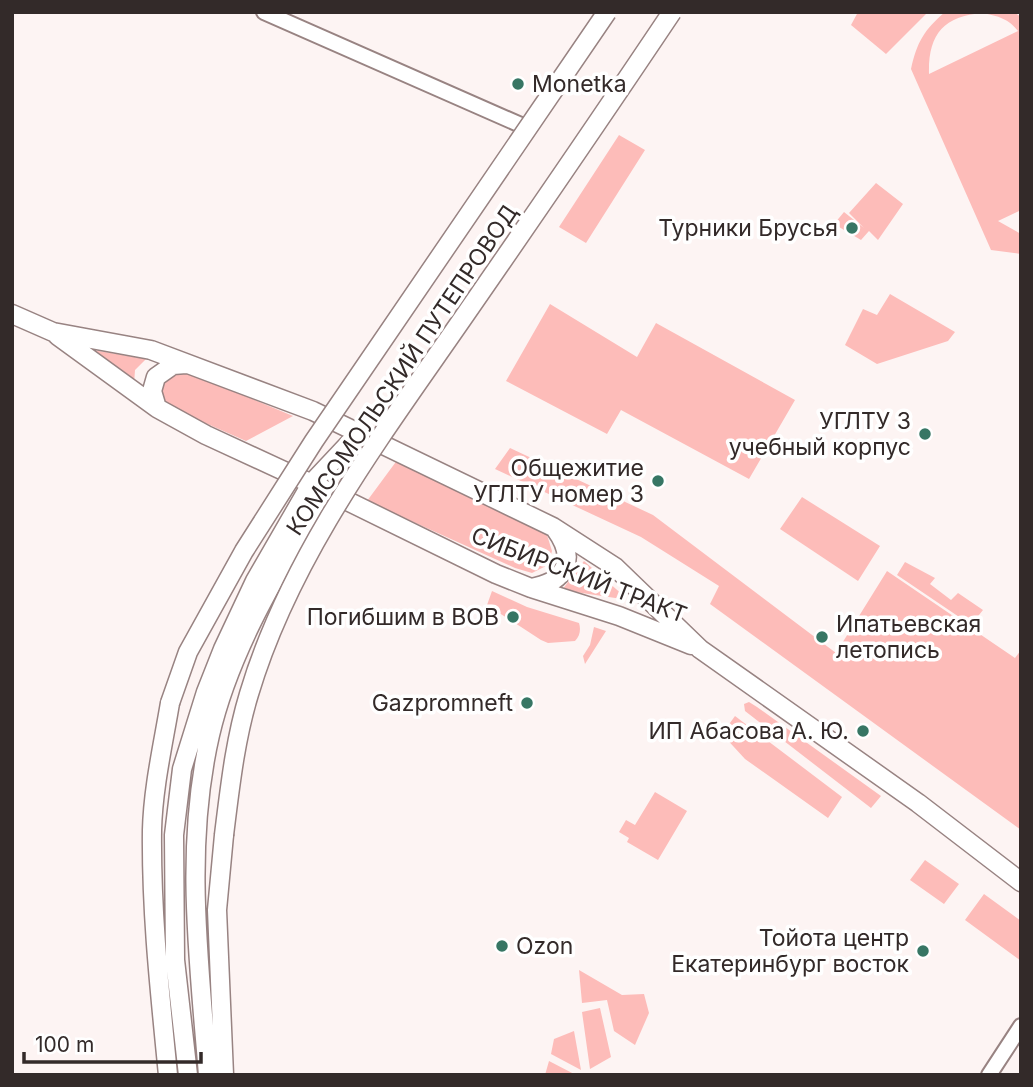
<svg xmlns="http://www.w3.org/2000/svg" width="1033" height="1087" font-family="Inter,sans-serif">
<rect width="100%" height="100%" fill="#fdf4f3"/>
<path fill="#fdbcb9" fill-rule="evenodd" d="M858,12h70l-42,42 -35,-29z
M945,12h69l7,5v193l-23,11 23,13v20l-30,-4 -80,-181c6,-27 13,-39 34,-57zM983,13c15,3 26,6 35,18l-89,43c-1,-39 14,-58 54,-61z
M619,135l26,15 -59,93 -27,-16z
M876,183l27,21 -25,36 -9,-9 -8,9 -27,-16 10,-12 20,16 -15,-15z
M890,294l65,38 -7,9 -71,23 -32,-19 18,-36 14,6z
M550,304l87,53 19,-34 139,77 -46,79 -128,-69 -14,24 -101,-53z
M93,350l53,9 -11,11 -1,14z
M175,371l13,1 105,44 -47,25 -77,-34 -10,-11 5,-18z
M510,448l143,67 183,138 51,-82 128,87 6,-8v180l-311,-226 9,-18 -78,-49 -146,-68z
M398,459l149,76 5,16 -4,14 -16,8 -17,-5 -148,-67z
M802,497l78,49 -22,35 -78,-52z
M584,561l40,35 -2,3 -60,-9z
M905,562l30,16 -5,6 21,16 7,-7 25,17 -12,15 -74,-50z
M492,591l35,16 52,16c2,6 1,13 -4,18l-27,2 -7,-3 -54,-35z
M594,627l12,4 -21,33 -2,-8 7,-11z
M749,702l8,5 124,89 -10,12 -126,-97 -1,-7z
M735,716l107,81 -14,21 -83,-59 -23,-25z
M655,792l32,19 -29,49 -31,-18 2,-4 -10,-6 7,-12 9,5z
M925,860l34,24 -15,20 -34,-24z
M984,894l37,27v40l-56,-41z
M579,970l43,25 22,-1 5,19 -14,32 -21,-14 -7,-31 -25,3z
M600,1008l11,49 -21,12 -8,-57z
M574,1031l7,39 -30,-16 3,-15z
M549,1061l27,14h-31z"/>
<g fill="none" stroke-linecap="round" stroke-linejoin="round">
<g stroke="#988382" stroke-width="18">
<path id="minor" d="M264,12l259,114
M989,1075l32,-49"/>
</g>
<g stroke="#988382" stroke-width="21">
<path id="major" d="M12,314l41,18 98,18 162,61 240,116 62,40 85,82 218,154 103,79
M58,336l99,72 49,27 119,55 171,84 35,14 88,28 72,29
M157,408l-5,-17 4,-14 17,-12 13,-1
M531,588c35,-6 46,-29 25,-58
M224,835l-7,75 7,165
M168,1075c-8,-82 -17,-163 -16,-245 1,-42 11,-85 18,-127
M188,1075l-13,-115 -1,-125 8,-66 24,-77 17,-43 32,-68 56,-97 48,-51
M208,1075c-9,-114 -24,-227 2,-340 20,-87 71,-168 115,-245"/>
</g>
<use href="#minor" stroke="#fff" stroke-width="14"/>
<use href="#major" stroke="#fff" stroke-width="18"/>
<g stroke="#988382" stroke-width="21" stroke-linecap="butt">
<path id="major-bridge" d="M170,703l18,-51 56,-101 70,-110 293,-429
M224,835c6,-48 11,-95 25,-141 41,-138 133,-259 214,-376 70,-101 140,-203 209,-306"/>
</g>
<use href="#major-bridge" stroke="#fff" stroke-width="18"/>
</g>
<g fill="#377664" stroke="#fff" stroke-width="2.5">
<circle cx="518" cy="84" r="7"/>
<circle cx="852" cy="228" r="7"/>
<circle cx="925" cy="434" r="7"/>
<circle cx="658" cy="481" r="7"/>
<circle cx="513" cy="617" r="7"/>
<circle cx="822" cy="637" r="7"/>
<circle cx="527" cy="703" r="7"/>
<circle cx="863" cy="731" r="7"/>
<circle cx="502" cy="946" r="7"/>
<circle cx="923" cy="951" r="7"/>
</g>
<g text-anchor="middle" stroke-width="7" stroke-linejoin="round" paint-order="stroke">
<g font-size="23" fill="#332a29" stroke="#fff" text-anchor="end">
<text x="532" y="92" text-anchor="start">Monetka</text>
<text x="838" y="236">Турники Брусья</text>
<text x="911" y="429">УГЛТУ 3<tspan x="911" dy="26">учебный корпус</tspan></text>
<text x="644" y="476">Общежитие<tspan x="644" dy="26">УГЛТУ номер 3</tspan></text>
<text x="499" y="625">Погибшим в ВОВ</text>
<text x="836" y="632" text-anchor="start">Ипатьевская<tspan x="836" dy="26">летопись</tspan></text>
<text x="513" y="711">Gazpromneft</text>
<text x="849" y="739">ИП Абасова А. Ю.</text>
<text x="909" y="946">Тойота центр<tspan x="909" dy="26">Екатеринбург восток</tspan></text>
<text x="516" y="954" text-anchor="start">Ozon</text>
</g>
<g font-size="23" fill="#332a29" stroke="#fff">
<text transform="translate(402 370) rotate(-56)" y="8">КОМСОМОЛЬСКИЙ ПУТЕПРОВОД</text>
<text transform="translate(579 575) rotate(21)" y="8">СИБИРСКИЙ ТРАКТ</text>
</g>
</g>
<rect width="1033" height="1087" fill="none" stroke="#332a29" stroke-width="28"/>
<path d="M24 1052v10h177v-10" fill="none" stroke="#332a29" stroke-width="3.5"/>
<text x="35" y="1052" font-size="21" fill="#332a29" stroke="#ffffff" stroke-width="5" paint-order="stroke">100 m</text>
</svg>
